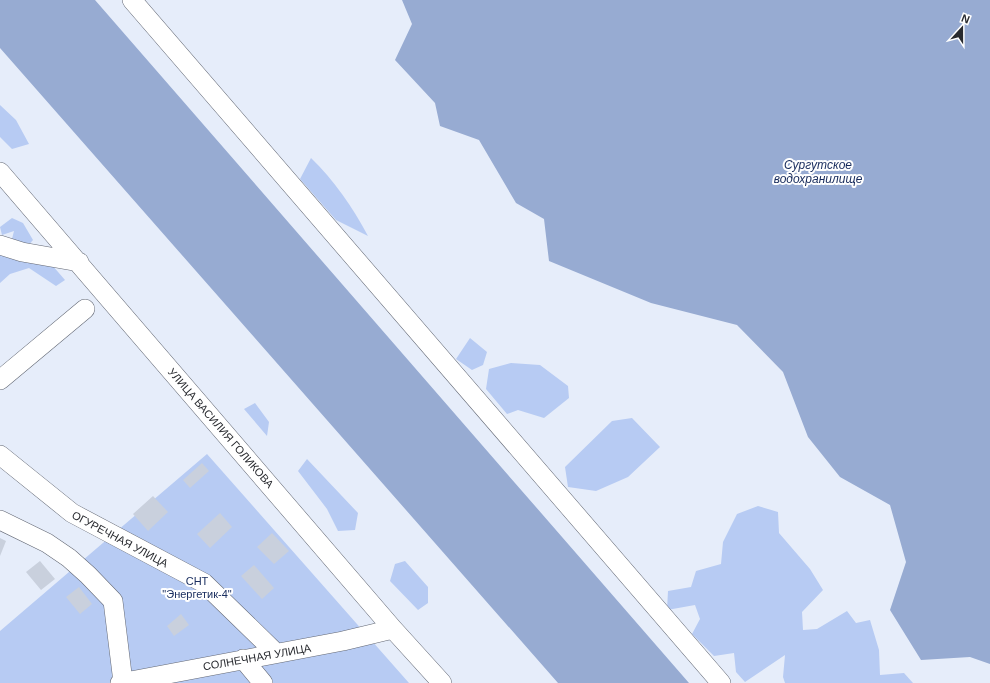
<svg xmlns="http://www.w3.org/2000/svg" width="990" height="683" font-family="Arial,sans-serif">
<rect width="100%" height="100%" fill="#e6edfa"/>
<path fill="#b7cbf3" d="M0,105l16,15 13,24 -17,5 -12,-12z
M311,158c23,22 42,50 57,78l-32,-16 -36,-41z
M12,218l11,5 10,17 -7,8 -14,-9 2,-8 -12,4 -2,-8z
M0,253l52,12 13,15 -9,6 -27,-18 -19,6 -10,9z
M470,338l17,14 -4,13 -11,5 -16,-11z
M511,363l29,2 28,21 1,12 -25,20 -26,-8 -11,4 -21,-25 3,-20z
M255,403l14,19 -2,14 -23,-27z
M632,418l28,29 -32,30 -32,14 -28,-4 -3,-20 47,-46z
M207,454l202,229h-409v-52z
M307,459l51,54 -3,17 -17,1 -11,-22 -29,-38z
M758,506l20,6 1,21 31,36 13,21 -21,22 1,18 14,-1 30,-18 9,12 14,-3 9,30 1,25 24,-2 9,10h-128l-2,-6 2,-22 -40,27 -9,-10 -2,-19 -20,3 -22,-22 8,-15 -5,-14 -28,5 1,-19 23,-4 5,-16 25,-7 2,-22 14,-28z
M405,561l23,26v16l-10,7 -28,-29 5,-17z"/>
<path fill="#97abd2" d="M0,0h95l594,683h-131l-558,-635z
M402,0h588v664l-20,-7 -49,3 -31,-50 16,-48 -16,-57 -50,-28 -32,-40 -25,-65 -46,-47 -86,-22 -102,-42 -5,-42 -28,-16 -37,-63 -39,-14 -5,-23 -40,-43 17,-36z"/>
<path fill="#c9d0dd" d="M202,463l7,8 -19,17 -7,-8z
M153,496l15,16 -20,19 -15,-17z
M220,513l12,14 -22,21 -13,-14z
M272,533l17,18 -15,13 -17,-17z
M0,538l6,3 -6,15z
M40,561l15,18 -14,11 -15,-18z
M254,565l20,23 -12,11 -21,-23z
M79,587l13,17 -12,10 -14,-17z
M181,614l8,11 -15,11 -7,-10z"/>
<g fill="none" stroke-linecap="round" stroke-linejoin="round">
<g stroke="#636874" stroke-width="20">
<path id="minor" d="M132,0l589,683
M0,172l393,457 49,54
M0,245l22,7 57,10
M0,380l85,-71
M0,455l72,58 132,70 72,70
M0,520l47,23 22,15 19,17 25,26 10,81
M243,659l20,24
M120,683l223,-42 50,-12"/>
</g>
<use href="#minor" stroke="#fff" stroke-width="19"/>
</g>
<g text-anchor="middle" stroke-width="4" stroke-linejoin="round" paint-order="stroke">
<g font-size="11" fill="#282a2f" stroke="#fff">
<text transform="translate(221 428) rotate(49)" y="4">УЛИЦА ВАСИЛИЯ ГОЛИКОВА</text>
<text transform="translate(120 539) rotate(28)" y="4">ОГУРЕЧНАЯ УЛИЦА</text>
<text transform="translate(257 657) rotate(-10)" y="4">СОЛНЕЧНАЯ УЛИЦА</text>
</g>
<g font-size="11" fill="#1b2f60" stroke="#fff">
<text x="197" y="585">СНТ<tspan x="197" dy="13">"Энергетик-4"</tspan></text>
</g>
<g font-size="12" font-style="italic" fill="#172b5c" stroke="#fff">
<text x="818" y="169">Сургутское<tspan x="818" dy="14">водохранилище</tspan></text>
</g>
</g>
<g transform="translate(962 28) rotate(21)" stroke="#ffffff" stroke-width="3" paint-order="stroke">
<path d="M0-3L7 15L0 10L-7 15Z" fill="#282a2f"/>
<text y="-6" font-size="11" font-weight="bold" text-anchor="middle" fill="#282a2f">N</text>
</g>
</svg>
